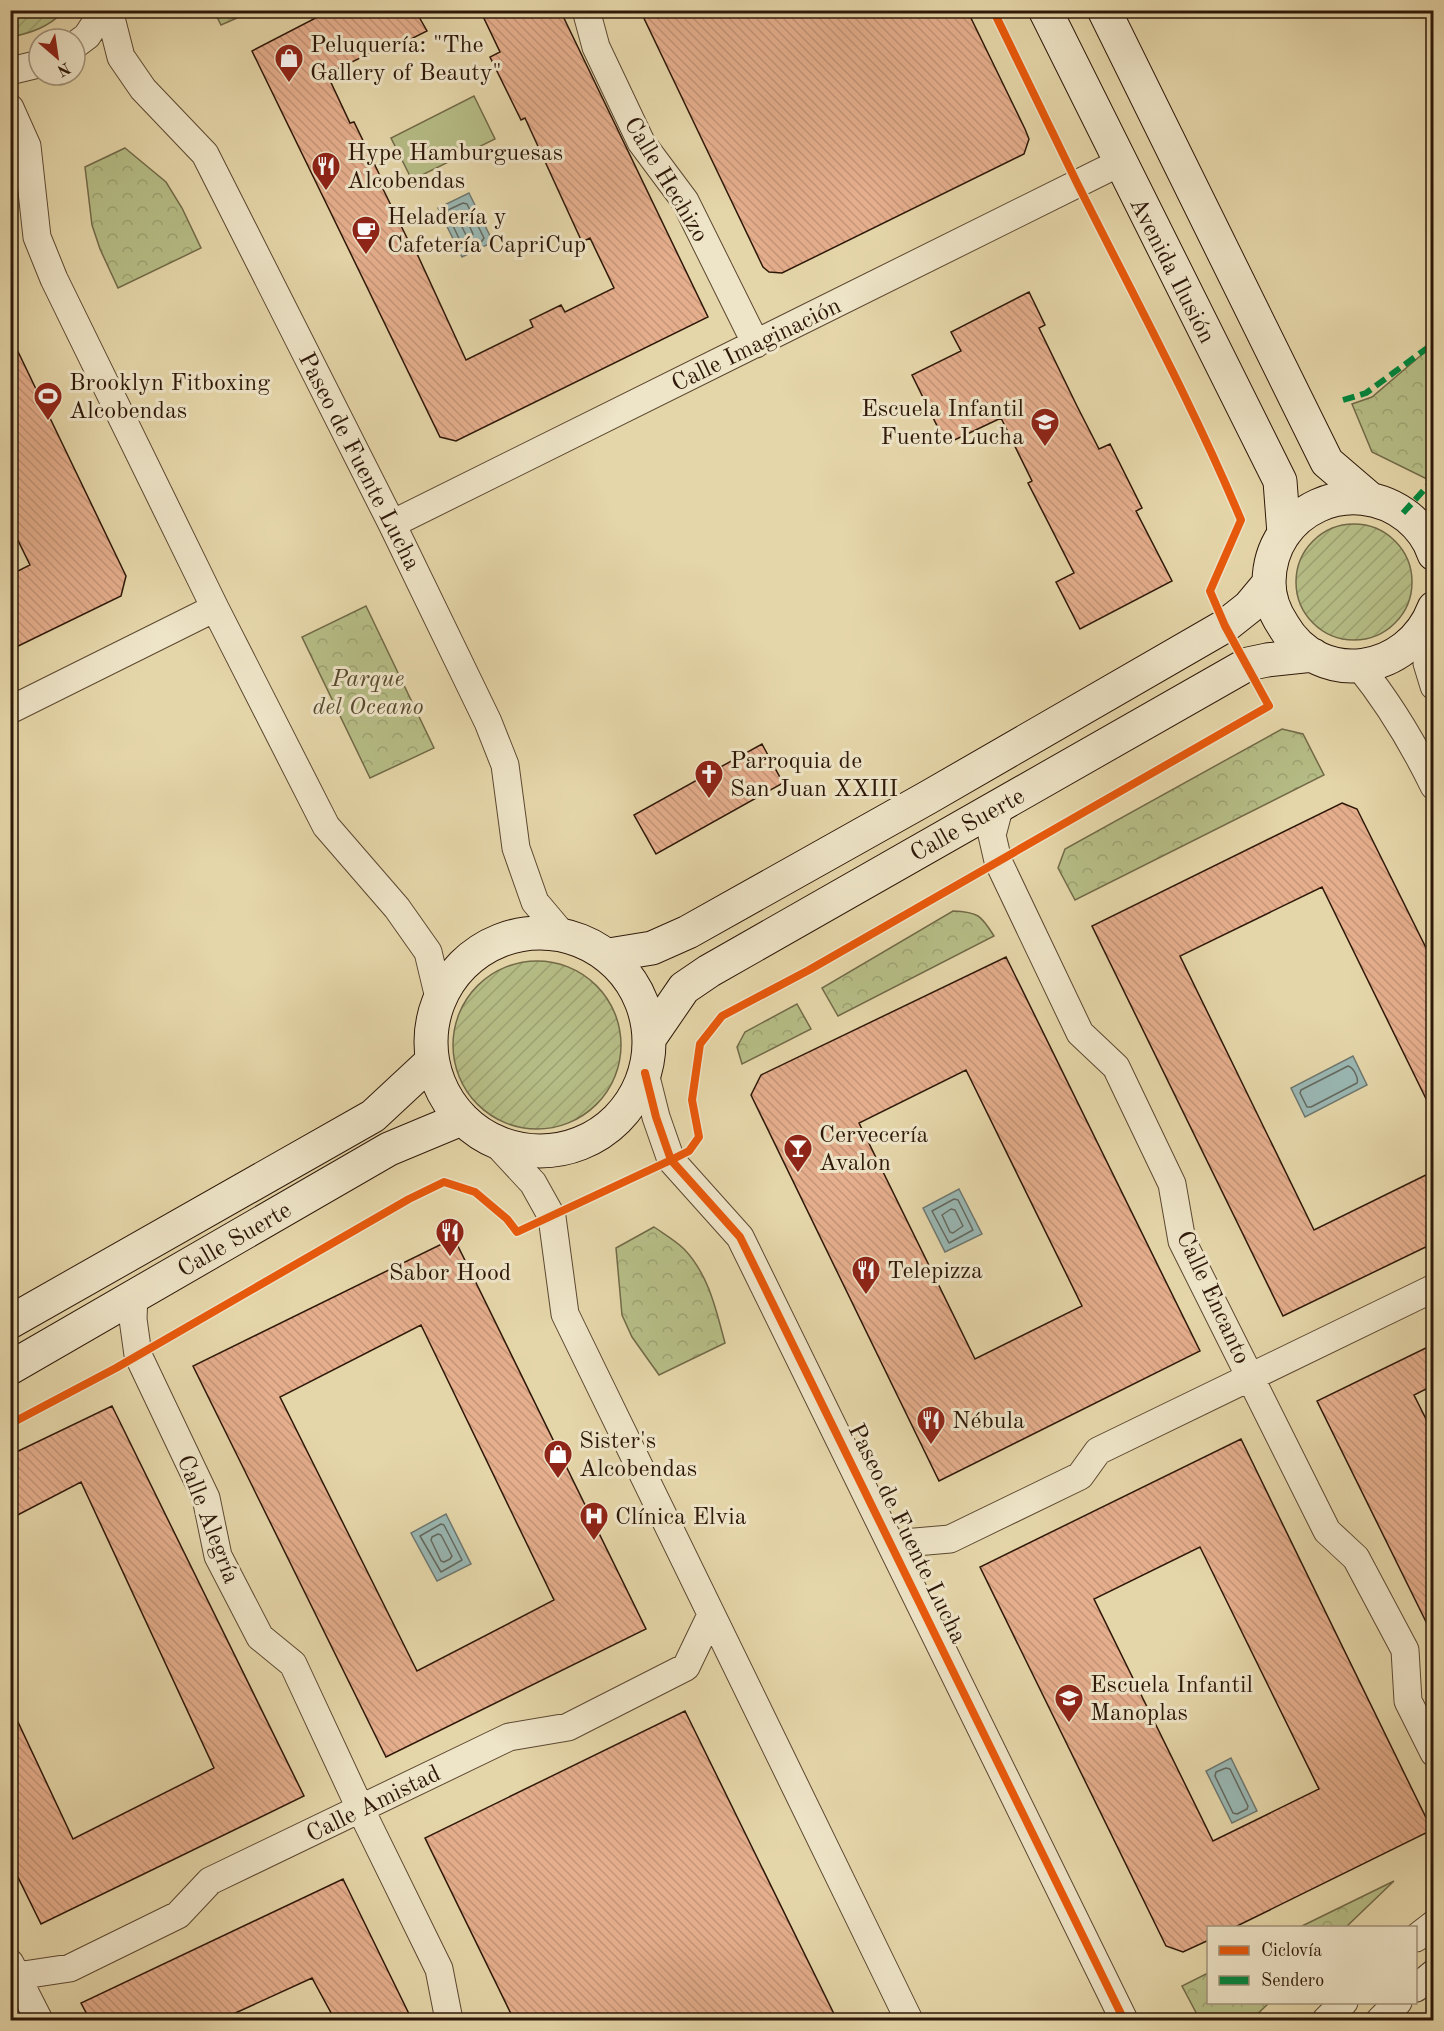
<svg xmlns="http://www.w3.org/2000/svg" width="1444" height="2031" font-family="'Old Standard TT',serif">
<defs>
<pattern id="park-crowns" width="20" height="18" patternUnits="userSpaceOnUse" patternTransform="scale(1.5)"><rect width="20" height="18" fill="#b6bd86"/><path d="M2 6a3 3 0 1 1 6 0M12 15a3 3 0 1 1 6 0" fill="none" stroke="#9da272"/></pattern>
<pattern id="garden-furrows" width="10" height="10" patternUnits="userSpaceOnUse" patternTransform="scale(1.5)"><rect width="10" height="10" fill="#b6bd86"/><path d="M-1 1l2-2M0 10L10 0M9 11l2-2" fill="none" stroke="#9da272"/></pattern>
<pattern id="building-back-hatch" width="6" height="6" patternUnits="userSpaceOnUse" patternTransform="scale(1.5)"><rect width="6" height="6" fill="#e5ae8d"/><path d="M-1 5l2 2M0 0l6 6M5-1l2 2" fill="none" stroke="#c59578"/></pattern>
</defs>
<rect width="100%" height="100%" fill="#e5d6a9"/>
<filter id="stains"><feTurbulence type="fractalNoise" baseFrequency=".00333" numOctaves="4"/><feColorMatrix values="0 0 0 0 .2 0 0 0 0 .09 0 0 0 0 .02 0 0 0 .5 -.17"/></filter>
<radialGradient id="worn" r=".72"><stop offset=".6" stop-color="#630" stop-opacity="0"/><stop offset="1" stop-color="#630" stop-opacity=".3"/></radialGradient>
<path fill="url(#park-crowns)" stroke="#726a48" stroke-width="1.5" d="M214,11h39l-32,14z
M125,148l41,34 16,26 19,40 -83,40 -18,-39 -8,-24 -7,-58z
M1433,345v137l-61,-30 -20,-48 20,-7z
M366,606l68,142 -64,30 -68,-141z
M1282,729l21,5 21,41 -249,125 -17,-32 7,-19z
M953,911c25,1 28,4 41,25l-156,80 -16,-28z
M797,1004l14,25 -69,35 -5,-17 8,-15z
M654,1227c10,7 22,14 30,22 25,26 32,61 41,94l-66,32 -27,-38 -10,-22 -6,-67z
M1394,1881l-48,46h-46z
M1208,1973v29l61,1 -18,17h-51l-18,-34z"/>
<path fill="url(#garden-furrows)" stroke="#726a48" stroke-width="1.5" d="M11,10h53v1c-15,16 -33,22 -53,26z
M1296 582a58 58 0 1 1 116 0a58 58 0 1 1-116 0Z
M453 1045a84 84 0 1 1 168 0a84 84 0 1 1-168 0Z"/>
<path fill="#b6bd86" stroke="#726a48" stroke-width="1.5" d="M474,96l21,43 -83,41 -21,-42z"/>
<path fill="#99b7b3" stroke="#6e776f" stroke-width="1.5" d="M469,193l24,49 -31,15 -24,-49z
M1353,1056l14,29 -62,32 -14,-29z
M959,1189l23,45 -37,18 -22,-44z
M446,1514l25,50 -34,17 -26,-48z
M1231,1758l26,53 -25,12 -26,-52z"/>
<g fill="none" stroke-linecap="round" stroke-linejoin="round">
<path stroke="#64685e" stroke-width="1.5" d="M463,203l4,1 17,34 -2,3 -16,7 -3,-1 -16,-34 1,-3z
M461,212l3,2 9,20 -2,4 -4,-1 -10,-20z
M1348,1066c5,1 11,12 9,17l-46,24h-4l-7,-14 1,-3z
M954,1199l4,1 15,30 -24,13 -17,-32z
M951,1209l4,1 8,16 -10,7 -3,-1 -8,-17z
M441,1524l3,1 18,35 -21,12 -21,-36z
M438,1534l3,1 11,21 -2,3 -6,3 -3,-1 -10,-21 1,-3z
M1226,1768l4,1 18,37 -1,3 -10,5 -4,-1 -18,-37 1,-4z"/>
</g>
<path fill="url(#building-back-hatch)" stroke="#2e1809" stroke-width="1.5" fill-rule="evenodd" d="M331,10h84l12,21 -28,14 -2,-5 -70,34 23,49 4,-1 30,62 -3,1 30,61 2,-1 53,115 67,-33 -3,-7 31,-15 4,7 49,-24 -24,-50 -8,4 -57,-124 -4,2 -31,-63 10,-5 -20,-42h80l148,307 -252,124 -16,-4 -188,-386z
M640,10h327l58,119 4,10 -5,15 -242,119 -13,-1 -6,-5z
M1029,292l16,33 -6,3 38,78 22,43 11,-5 32,64 -6,3 36,70 -92,48 -24,-47 18,-9 -46,-90 4,-2 -31,-63 -55,26 -34,-69 49,-24 -10,-19z
M10,335l116,241 -5,20 -111,54v-75l20,-10 -20,-41z
M762,744l21,39 -127,71 -22,-39z
M1342,803l15,6 77,155v151l-112,-228 -142,69 134,274 120,-59v72l-151,73 -191,-390z
M1006,957l194,394 -261,130 -188,-386 10,-20zM966,1070l116,236 -107,53 -116,-236z
M454,1238l192,391 -260,128 -193,-391zM421,1325l133,275 -137,71 -137,-274z
M1434,1344v41l-20,10 20,40v203l-117,-237z
M112,1406l192,390 -263,128 -31,-63v-156l63,134 141,-71 -133,-286 -71,37v-64z
M1241,1439l191,391 -199,98h-24v12l-26,12 -17,-6 -186,-379zM1200,1547l119,242 -106,52 -119,-242z
M685,1711l152,309h-323l-89,-182z
M343,1879l69,141h-77l-23,-42 -92,42h-130l-9,-17z"/>
<g fill="none" stroke-linecap="round" stroke-linejoin="round">
<g stroke="#5c4831" stroke-width="29">
<path id="street" d="M109,10l12,47 22,32 62,65 187,370 96,198 17,43 11,83 19,54 27,32
M586,10l10,37 45,95 44,59 71,143
M75,45l12,-9 17,-26
M10,71l29,-7
M10,108l17,38 10,91 17,42 161,329 111,218 71,82 31,44 11,46
M392,524l727,-361
M1428,623l-1,40 7,23
M1359,666c30,37 54,77 75,120
M10,710l205,-102
M1000,805l-8,30 6,26 82,172 36,34 56,117 10,57 145,290 29,27 49,92 3,51 26,52
M645,1073l11,44 15,43 69,77 384,783
M495,1142l38,41 19,34 13,97 344,706
M134,1296l-1,23 5,36 68,143 12,58 42,81 33,27 67,144 79,161 10,51
M892,1544l58,-5 130,-63 18,-25 336,-163
M1416,1938l18,-14
M10,1963l29,57
M17,1976l53,-8 108,-53 32,-34 299,-144 59,-10 118,-60 25,-52
M1416,1988l18,-15
M1326,2020l18,-18
M1380,2020l18,-18"/>
</g>
<g stroke="#2e1809" stroke-width="35">
<path id="secondary" d="M1045,10l235,471 4,53
M1104,10l223,452 42,36
M1434,554c-5,-15 -15,-28 -26,-37 -56,-44 -138,-8 -139,65 0,15 6,31 14,43 37,64 126,49 151,-17
M431 1042a109 109 0 1 1 218 0a109 109 0 1 1-218 0Z
M609,955l43,-7 36,-16 239,-134 298,-172 24,-19 20,-24
M649,1039l35,-51 25,-17 539,-307 19,-4 46,-5
M10,1322l363,-206 58,-54
M10,1368l379,-219 72,-30"/>
</g>
<use href="#street" stroke="#eee4c7" stroke-width="27"/>
<use href="#secondary" stroke="#eee4c7" stroke-width="33"/>
<path stroke="#00873e" stroke-width="6" stroke-dasharray="12 6" stroke-linecap="butt" d="M1343,400l23,-7 68,-50
M1403,513l31,-34"/>
<g stroke="#eee4c7" stroke-width="11">
<path id="cycleway" d="M645,1073l11,44 15,43 69,77 384,783
M10,1424l106,-56 293,-169 35,-17 31,10 32,27 10,13 154,-72 18,-9 10,-14 -7,-37 8,-56 22,-28 87,-46 460,-264 -44,-80 -15,-35 31,-71c-48,-115 -108,-225 -164,-337 -28,-57 -56,-115 -84,-173"/>
</g>
<use href="#cycleway" stroke="#e8590c" stroke-width="8"/>
</g>
<defs>
<g id="shop-pin" transform="scale(1.5)"><path d="M0 17L-7.5 6A9.5 9.5 0 1 1 7.5 6Z" fill="#8f2418" stroke="#eee4c7"/><path d="M-5-2.5h2.3a2.7 3.5 0 0 1 5.4 0H5L5.5 6h-11ZM-1.5-2.5h3a1.5 2.3 0 0 0-3 0Z" fill="#fff"/></g>
<g id="restaurant-pin" transform="scale(1.5)"><path d="M0 17L-7.5 6A9.5 9.5 0 1 1 7.5 6Z" fill="#8f2418" stroke="#eee4c7"/><path d="M-5-6h1v4h1v-4h1v4h1v-4h1v5L-1.5 .5V6h-2V.5L-5-1ZM5-6V6H3V1.5H1.5Q1.5-4 5-6Z" fill="#fff"/></g>
<g id="cafe-pin" transform="scale(1.5)"><path d="M0 17L-7.5 6A9.5 9.5 0 1 1 7.5 6Z" fill="#8f2418" stroke="#eee4c7"/><path d="M-5.5-4.5H6V0H3Q3 3.5 0 3.5H-2.5Q-5.5 3.5-5.5 0ZM3-3.2v2h1.7v-2ZM-6 4.5H4V6H-6Z" fill="#fff"/></g>
<g id="stadium-pin" transform="scale(1.5)"><path d="M0 17L-7.5 6A9.5 9.5 0 1 1 7.5 6Z" fill="#8f2418" stroke="#eee4c7"/><path d="M0-5a6.5 5 0 1 0 0 10a6.5 5 0 1 0 0-10ZM-3.5-1.8h7v3.6h-7Z" fill="#fff"/></g>
<g id="school-pin" transform="scale(1.5)"><path d="M0 17L-7.5 6A9.5 9.5 0 1 1 7.5 6Z" fill="#8f2418" stroke="#eee4c7"/><path d="M0-5L7-2L0 1L-7-2ZM-4 1L0 2.5L4 1V4Q0 6-4 4Z" fill="#fff"/></g>
<g id="church-pin" transform="scale(1.5)"><path d="M0 17L-7.5 6A9.5 9.5 0 1 1 7.5 6Z" fill="#8f2418" stroke="#eee4c7"/><path d="M-1.2-6h2.4v3.5h3.3v2.4h-3.3V6h-2.4V-.1h-3.3v-2.4h3.3Z" fill="#fff"/></g>
<g id="bar-pin" transform="scale(1.5)"><path d="M0 17L-7.5 6A9.5 9.5 0 1 1 7.5 6Z" fill="#8f2418" stroke="#eee4c7"/><path d="M-6-5H6L.8 .8V4.5H3.5V6h-7V4.5H-.8V.8Z" fill="#fff"/></g>
<g id="hospital-pin" transform="scale(1.5)"><path d="M0 17L-7.5 6A9.5 9.5 0 1 1 7.5 6Z" fill="#8f2418" stroke="#eee4c7"/><path d="M-5-5h3v3.5h4V-5h3V5h-3V1.5h-4V5h-3Z" fill="#fff"/></g>
</defs>
<g fill-rule="evenodd">
<use href="#shop-pin" x="289" y="58"/>
<use href="#restaurant-pin" x="326" y="166"/>
<use href="#cafe-pin" x="366" y="230"/>
<use href="#stadium-pin" x="48" y="396"/>
<use href="#school-pin" x="1045" y="422"/>
<use href="#church-pin" x="709" y="774"/>
<use href="#bar-pin" x="798" y="1148"/>
<use href="#restaurant-pin" x="450" y="1232"/>
<use href="#restaurant-pin" x="866" y="1270"/>
<use href="#restaurant-pin" x="931" y="1420"/>
<use href="#shop-pin" x="558" y="1454"/>
<use href="#hospital-pin" x="594" y="1516"/>
<use href="#school-pin" x="1069" y="1698"/>
</g>
<g text-anchor="middle" stroke-width="6" stroke-linejoin="round" paint-order="stroke">
<g font-size="24" fill="#2e1809" stroke="#eee4c7" text-anchor="start">
<text x="310" y="52">Peluquería: "The<tspan x="310" dy="28">Gallery of Beauty"</tspan></text>
<text x="347" y="160">Hype Hamburguesas<tspan x="347" dy="28">Alcobendas</tspan></text>
<text x="387" y="224">Heladería y<tspan x="387" dy="28">Cafetería CapriCup</tspan></text>
<text x="69" y="390">Brooklyn Fitboxing<tspan x="69" dy="28">Alcobendas</tspan></text>
<text x="1024" y="416" text-anchor="end">Escuela Infantil<tspan x="1024" dy="28">Fuente Lucha</tspan></text>
<text x="730" y="768">Parroquia de<tspan x="730" dy="28">San Juan XXIII</tspan></text>
<text x="819" y="1142">Cervecería<tspan x="819" dy="28">Avalon</tspan></text>
<text x="887" y="1278">Telepizza</text>
<text x="450" y="1280" text-anchor="middle">Sabor Hood</text>
<text x="952" y="1428">Nébula</text>
<text x="579" y="1448">Sister's<tspan x="579" dy="28">Alcobendas</tspan></text>
<text x="615" y="1524">Clínica Elvia</text>
<text x="1090" y="1692">Escuela Infantil<tspan x="1090" dy="28">Manoplas</tspan></text>
</g>
<g font-size="24" fill="#2e1809" stroke="#eee4c7">
<text transform="translate(667 179) rotate(59)" y="8">Calle Hechizo</text>
<text transform="translate(1173 270) rotate(63)" y="8">Avenida Ilusión</text>
<text transform="translate(756 344) rotate(-26)" y="8">Calle Imaginación</text>
<text transform="translate(360 461) rotate(63)" y="8">Paseo de Fuente Lucha</text>
<text transform="translate(967 824) rotate(-29)" y="8">Calle Suerte</text>
<text transform="translate(234 1239) rotate(-30)" y="8">Calle Suerte</text>
<text transform="translate(1214 1297) rotate(65)" y="8">Calle Encanto</text>
<text transform="translate(209 1519) rotate(69)" y="8">Calle Alegría</text>
<text transform="translate(908 1533) rotate(64)" y="8">Paseo de Fuente Lucha</text>
<text transform="translate(373 1803) rotate(-26)" y="8">Calle Amistad</text>
</g>
<g font-size="24" font-style="italic" fill="#574a2e" stroke="#eee4c7">
<text x="368" y="686">Parque<tspan x="368" dy="28">del Oceano</tspan></text>
</g>
</g>
<rect width="1444" height="2031" fill="none" stroke="#e5d6a9" stroke-width="36"/>
<rect x="12" y="12" width="1420" height="2007" fill="none" stroke="#2e1809" stroke-width="3"/>
<rect x="18" y="18" width="1408" height="1995" fill="none" stroke="#2e1809" stroke-width="1.5"/>
<rect x="1207" y="1926" width="210" height="78" fill="#eee4c7" stroke="#a1927b" stroke-width="1.5"/>
<rect x="1219" y="1946" width="30" height="9" fill="#e8590c" stroke="#a1927b" stroke-width="1.5"/>
<text x="1261" y="1956" font-size="18" fill="#2e1809">Ciclovía</text>
<rect x="1219" y="1976" width="30" height="9" fill="#00873e" stroke="#a1927b" stroke-width="1.5"/>
<text x="1261" y="1986" font-size="18" fill="#2e1809">Sendero</text>
<g transform="translate(57 57) rotate(151)"><circle r="28" fill="#eee4c7" stroke="#a1927b" stroke-width="1.5"/>
<path d="M0-4.5L10 22L0 15L-10 22Z" fill="#8f2418"/>
<text y="-9" font-size="16" font-weight="bold" text-anchor="middle" fill="#2e1809">N</text>
</g>
<rect width="100%" height="100%" filter="url(#stains)"/>
<rect width="100%" height="100%" fill="url(#worn)"/>
</svg>
